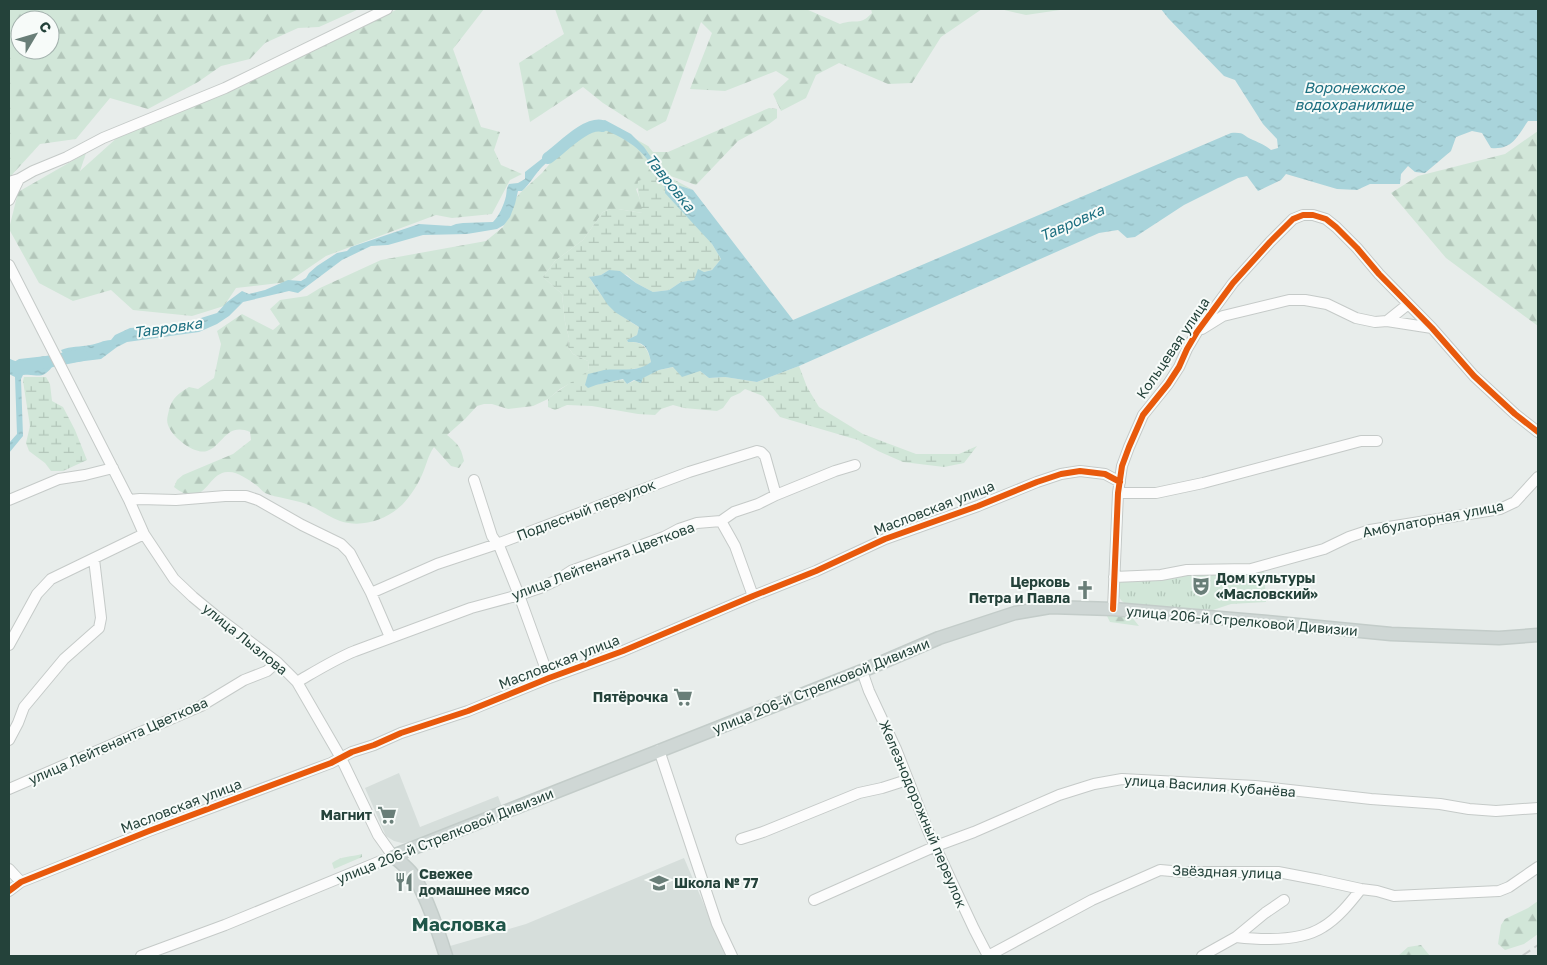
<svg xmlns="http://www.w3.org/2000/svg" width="1547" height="965" font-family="'Golos Text',sans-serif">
<defs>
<pattern id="forest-firs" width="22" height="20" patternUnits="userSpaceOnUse" patternTransform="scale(1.25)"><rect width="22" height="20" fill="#d1e6d8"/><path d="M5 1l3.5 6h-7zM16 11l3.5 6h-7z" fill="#b3c6ba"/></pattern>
<pattern id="wetland-marsh" width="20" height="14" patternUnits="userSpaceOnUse" patternTransform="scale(1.25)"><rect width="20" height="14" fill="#d1e6d8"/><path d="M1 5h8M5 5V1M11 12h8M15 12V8" fill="none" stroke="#b3c6ba"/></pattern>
<pattern id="park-tufts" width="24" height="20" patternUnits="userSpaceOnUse" patternTransform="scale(1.25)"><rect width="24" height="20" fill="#d1e6d8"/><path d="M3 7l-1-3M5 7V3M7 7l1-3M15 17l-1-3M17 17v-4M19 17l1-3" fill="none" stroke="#b3c6ba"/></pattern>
<pattern id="water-ripples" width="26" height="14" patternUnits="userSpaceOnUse" patternTransform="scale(1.25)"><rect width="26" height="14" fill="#a9d4db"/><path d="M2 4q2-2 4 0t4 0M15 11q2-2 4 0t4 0" fill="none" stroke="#91b7bd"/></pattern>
</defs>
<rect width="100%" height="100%" fill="#e8edeb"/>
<path fill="#d6dedb" d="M399,773l21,54 78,-31 4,11 -91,35 -9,1 -8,-2 -8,-5 -21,-48z
M684,858l42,98h-273l-3,-10 76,-22z"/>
<path fill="url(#forest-firs)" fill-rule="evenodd" d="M9,9h350l-40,18 -21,1 -33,15 -15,16 -29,7 -23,16 -50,27 -38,-11 -34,41 -36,5 -31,34zM20,20h30v30h-30z
M398,9h86l-31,40 28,78 19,5 -6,18 7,15 21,9 -12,6 -18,34 -40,4 -16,-3 -110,41 -38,26 -52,6 -12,18 -32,10 -59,-6 -22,-20 -38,11 -34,-18 -30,-54 9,-37 68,-39 -6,18 39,-35 143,-61z
M555,9h251l34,15c16,-6 19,3 32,-11l-1,-4h111l-41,28 -29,46 -24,1 -49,-21 -23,12 -10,23 -25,13 -8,-17 16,-15 -13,-8 -51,20 -35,-2 22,-56 -11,-11 -35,99 -19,10 -44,-28 -20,-16 -53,35 -11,-59 45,-29z
M1000,9h63l-3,1 -34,5z
M769,108l8,1v9l-8,6 -31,17 -42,44 -34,-12 -26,16 6,16v8l-24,-4h-7l-8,3 -20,28 -28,21 -12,16 19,17 3,28 4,16 -1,9 5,7 15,7 1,9 -13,10 -16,9 -12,10 -15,7 -25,3 -16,-5h-8l-7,2 -12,13 -18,16c11,9 14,12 17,26l-5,7 -8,-2 -17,-19c-7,10 -8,21 -14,32 -3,6 -7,13 -12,19 -15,20 -44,31 -68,23 -12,-4 -22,-13 -34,-17 -13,-5 -29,-6 -41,-11 -3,-2 -6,-6 -9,-8 -7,-5 -18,-13 -27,-13 -22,-2 -23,40 -55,15l3,-7 6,-5 50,-21 18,-14 -1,-8c-24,-10 -27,14 -43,19 -13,4 -35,-14 -39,-26 -2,-5 0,-10 1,-15 3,-12 10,-17 20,-23l9,2 16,-11 7,-34 -4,-13 25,-17 31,16 7,-6 -10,-15 10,-9 27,-4 13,-8 61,-28 105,-19 17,-14 4,-7 8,-21 5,-6 22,-20 20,-24 25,-18 16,-2 24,5 21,12 5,6h15z
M1538,131v195l-92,-68 -55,-65 27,-17 87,-22z
M1117,612l14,4 8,10 -29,-4 -3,-6z
M362,854v3l-28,12 -2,-6c9,-7 19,-6 30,-9z
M1538,901v33l-14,10 -19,6 -7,-6 3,-19 4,-6 23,-11z
M1421,945l9,11h-32l10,-9z"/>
<path fill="url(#wetland-marsh)" d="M662,173l31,17 -28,-9 47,63 9,15 -9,11 -8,2 -10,8 -13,2 -12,8 -16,2 -17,-9 -9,-8 -18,-5 -8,5 -12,2c14,23 27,37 50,50l-2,8 -10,5 1,2c15,-1 20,6 23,20l-6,5 -18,3 -31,15 14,-4 14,-1 3,4 32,-14 15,-3 26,4 9,7 16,-1 32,5 42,-16 8,21 12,20 44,27 53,20h43l18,-8 -13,17 -20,4 -41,-5 -25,-11 -20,-11 -78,-23 -17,-21 -18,-7 -5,4 -9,4 -8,11 -6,3 -33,-3 -11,-3 -12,4 -6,6 -17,-1 -46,-8 -25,-1 -12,5 -7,-3v-8c13,-11 27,-19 41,-29l-1,-9 -15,-7 -5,-7 1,-9 -4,-16 -3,-28 -19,-17 12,-16 28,-21 20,-28 8,-3h7l24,4c0,-12 -6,-20 -4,-32z
M24,377h22l4,7 2,17 11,6 12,23 12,30 -24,11h-12l-6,-8 -16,-12 -3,-8 4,-17 -7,-45z"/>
<path fill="url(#park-tufts)" d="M1264,568l2,34 -35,2 -18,6 -87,-6c-10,-5 -8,-16 -9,-25l69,-7z"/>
<path fill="url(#water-ripples)" d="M1161,9h377v112h-10c-11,16 -16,29 -37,27l-9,-15 -10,-2 -16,6 -5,14 -26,22 -10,-1 -7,-6 -7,8 -1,10h-30l-13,6 -20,-1 -51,-15 -5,6 -23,11 -11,-15 -9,2 -54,27 -49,32 -8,1 -9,-8 -19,3 -300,133 -42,16 -32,-5 -16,1 -9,-7 -18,6 -9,-10 -14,3 -16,8 -2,5 -7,-3 -7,4 -4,-5 -27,6 -8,3 -3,-3 3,-11c6,-1 11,-3 16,-4 16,-2 34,3 47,-8 -3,-15 -7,-21 -23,-20l-1,-2 10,-5 2,-8 -24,-15 -7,-7 -19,-28 12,-2 8,-5 11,1 16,12 17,9 16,-2 12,-8 13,-2 4,-11 6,3 8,-2 9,-11 -9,-15 -47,-51v-5c-16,-27 -20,-38 -49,-53 -9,-4 -19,-9 -30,-6 -13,5 -33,28 -44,38 -7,7 -12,17 -20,24h-4l-3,13 -5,13 -6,8 -7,4 -30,5 -44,1 -35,10 -17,1 -29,14 -44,33 -9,-2 -46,11 -14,14 -12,8 -18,8 -72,10 -10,5 -16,12 -33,4 -7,-13c10,-4 19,-3 29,-5 8,-1 13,-5 21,-5l4,-5 15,-7 63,-4 8,-6 16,-5 10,-11 15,-11 7,3 16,-4 23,-10 13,1 5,-3 3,-5 8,-7 20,-13 10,-2 4,-4 68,-23 32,2 5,-2 7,-1 30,-1c6,-6 11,-17 13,-26 1,-5 0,-7 3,-12l9,-1 7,-4v-7l51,-40 11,-7 18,-5 26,14 13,13 24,35 25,8 100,130 438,-187c15,-1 11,3 22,7 7,3 12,5 18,10l7,-2 -1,-9 -14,-15 -28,-44 -11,-4 -56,-58z
M46,356l6,11c-11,14 -15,6 -29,8l-2,4 2,57 -14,17v-10l8,-9 -2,-57 -6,-3v-16l5,4 5,-3z"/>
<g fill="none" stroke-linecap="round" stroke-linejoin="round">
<path stroke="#a9d4db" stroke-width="12" d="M548,158c13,-9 38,-36 54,-32
M9,365l8,3 65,-13"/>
<g stroke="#c5cac8" stroke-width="12">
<path id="minor" d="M9,182l10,-3 14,-8 34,-14 36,-19 122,-50 162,-79
M9,200l10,-21
M9,265l120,235 15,34 30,45 19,18 23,19 61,46 20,20 44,76 37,77 15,21 -168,69 -84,31
M1387,321l20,-16
M1202,329l21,-13 66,-16h16l22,4 29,14 19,4 12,-1 45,7
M474,480l18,56 8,12 19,47 30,83
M1118,493h38l47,-10 158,-42h16
M9,500l50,-21 26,-4 28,-7
M129,500l11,-1 36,1 49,-4h21l12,4 44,25 39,19 9,9 21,40 19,44
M721,521l14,25 18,50
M1114,577l47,-2 26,-5 64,-1 73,-20 25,-12 21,-7 130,-21 15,-7 23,-25
M371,593l66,-29 60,-20 192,-72 68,-21 4,1 4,4 11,39
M1113,609l5,-116 4,-27 7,-19 14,-32 25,-31 11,-17 8,-18 10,-17 36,-49 37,-41 23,-23 10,-4h10l13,4 10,8 21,21 22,26 53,54 42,48 41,38 23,18
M9,645l28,-51 14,-15 93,-45
M862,671l7,20 27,58 33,84 45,96 14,27
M297,682c19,-11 38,-23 58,-31l116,-43 48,-13 21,-7 17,-8 14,-9 93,-34 15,-8 18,-6 24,-2 13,-9 24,-8 18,-9 59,-24 20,-6
M9,740l9,-17 6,-16 40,-48 35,-31 2,-10 -7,-59
M659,750l58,174 15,32
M9,789l192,-83 43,-26 23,-9 10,-9
M741,839l22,-7 96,-39 23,-5 25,-8
M9,869l12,13
M9,891l12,-9 128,-51 182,-68 21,-11 22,-7 27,-12 67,-22 81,-33 74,-27 130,-55 63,-25 69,-32 93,-33 59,-24 24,-8 19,-3 25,3 15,8
M814,900l122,-54 38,-14 85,-37 35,-11 28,-5 133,7 116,13 69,5 29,5 27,2 42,-3
M1236,937c26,3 64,5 87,-10 15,-9 27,-24 38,-38
M988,956l104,-56 68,-30 23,2h95l42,8 41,9 16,2 17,5 105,-5 10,-4 29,-20
M1202,956l34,-19 29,-24 19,-13"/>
</g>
<g stroke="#c3ccc9" stroke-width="15">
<path id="major" d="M393,856l469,-185 77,-33 76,-25 35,-6 63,2 154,13 124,12 108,4 39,-3
M393,856c7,6 14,11 20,19 14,22 25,56 33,81"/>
</g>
<use href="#minor" stroke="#fcfcfc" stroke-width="10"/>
<use href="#major" stroke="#cfd7d5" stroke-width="12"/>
<path stroke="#c9cdcc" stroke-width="2" stroke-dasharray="10 5" stroke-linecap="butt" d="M1522,956l16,-11"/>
<g stroke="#f7fbf9" stroke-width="9">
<path id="cycleway" d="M1113,609l5,-116 4,-27 7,-19 14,-32 25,-31 11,-17 8,-18 10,-17 36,-49 37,-41 23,-23 10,-4h10l13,4 10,8 21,21 22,26 53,54 42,48 41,38 23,18
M9,891l12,-9 128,-51 182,-68 21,-11 22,-7 27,-12 67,-22 81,-33 74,-27 130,-55 63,-25 69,-32 93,-33 59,-24 24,-8 19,-3 25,3 15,8"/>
</g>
<use href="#cycleway" stroke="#e8590c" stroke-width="6"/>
</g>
<defs>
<g id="theatre-bare" transform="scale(1.5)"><path d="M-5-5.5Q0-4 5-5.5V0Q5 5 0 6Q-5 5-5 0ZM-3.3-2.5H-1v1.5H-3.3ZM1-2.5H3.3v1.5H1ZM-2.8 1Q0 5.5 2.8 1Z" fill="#697e78" stroke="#f7fbf9" stroke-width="2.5" paint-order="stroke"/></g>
<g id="church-bare" transform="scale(1.5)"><path d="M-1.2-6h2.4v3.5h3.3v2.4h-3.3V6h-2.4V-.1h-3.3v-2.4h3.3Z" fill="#697e78" stroke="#f7fbf9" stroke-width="2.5" paint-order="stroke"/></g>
<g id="supermarket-bare" transform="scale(1.5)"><path d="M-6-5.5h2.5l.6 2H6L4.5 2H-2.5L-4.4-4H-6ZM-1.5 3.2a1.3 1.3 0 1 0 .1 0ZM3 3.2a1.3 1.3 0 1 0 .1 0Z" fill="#697e78" stroke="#f7fbf9" stroke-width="2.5" paint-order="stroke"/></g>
<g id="restaurant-bare" transform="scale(1.5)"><path d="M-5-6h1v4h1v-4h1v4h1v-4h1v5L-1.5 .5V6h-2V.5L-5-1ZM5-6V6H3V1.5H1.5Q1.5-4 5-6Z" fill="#697e78" stroke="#f7fbf9" stroke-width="2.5" paint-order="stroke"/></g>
<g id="school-bare" transform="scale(1.5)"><path d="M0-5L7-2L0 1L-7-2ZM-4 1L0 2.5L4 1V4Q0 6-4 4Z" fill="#697e78" stroke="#f7fbf9" stroke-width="2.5" paint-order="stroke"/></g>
</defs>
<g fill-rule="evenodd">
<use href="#theatre-bare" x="1201" y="586"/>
<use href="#church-bare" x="1085" y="590"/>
<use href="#supermarket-bare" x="683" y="697"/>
<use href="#supermarket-bare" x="387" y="815"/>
<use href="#restaurant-bare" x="404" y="882"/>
<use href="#school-bare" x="659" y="883"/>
</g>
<g text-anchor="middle" stroke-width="4" stroke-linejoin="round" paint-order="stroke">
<g font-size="14" fill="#24423a" stroke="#f7fbf9">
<text transform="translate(1173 348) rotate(-56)" y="5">Кольцевая улица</text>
<text transform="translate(934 508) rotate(-21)" y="5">Масловская улица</text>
<text transform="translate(586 510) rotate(-21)" y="5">Подлесный переулок</text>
<text transform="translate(1433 519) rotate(-11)" y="5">Амбулаторная улица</text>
<text transform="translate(603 561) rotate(-21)" y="5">улица Лейтенанта Цветкова</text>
<text transform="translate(1242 621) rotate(5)" y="5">улица 206-й Стрелковой Дивизии</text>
<text transform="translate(245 639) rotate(39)" y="5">улица Лызлова</text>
<text transform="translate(559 662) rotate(-21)" y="5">Масловская улица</text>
<text transform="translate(821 686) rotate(-22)" y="5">улица 206-й Стрелковой Дивизии</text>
<text transform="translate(118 741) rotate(-24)" y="5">улица Лейтенанта Цветкова</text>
<text transform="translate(1210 786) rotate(4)" y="5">улица Василия Кубанёва</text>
<text transform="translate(181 806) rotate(-21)" y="5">Масловская улица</text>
<text transform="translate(923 814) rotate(67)" y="5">Железнодорожный переулок</text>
<text transform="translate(445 836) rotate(-22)" y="5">улица 206-й Стрелковой Дивизии</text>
<text transform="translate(1227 872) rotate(2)" y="5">Звёздная улица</text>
</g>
<g font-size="14" font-weight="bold" fill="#24423a" stroke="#f7fbf9" text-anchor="start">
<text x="1216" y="583">Дом культуры<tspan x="1216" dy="16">«Масловский»</tspan></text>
<text x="1070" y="587" text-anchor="end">Церковь<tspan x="1070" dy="16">Петра и Павла</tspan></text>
<text x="668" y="702" text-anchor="end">Пятёрочка</text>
<text x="372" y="820" text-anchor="end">Магнит</text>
<text x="419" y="879">Свежее<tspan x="419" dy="16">домашнее мясо</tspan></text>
<text x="674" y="888">Школа № 77</text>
</g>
<g font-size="15" font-style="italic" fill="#1c6f80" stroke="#f7fbf9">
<text x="1354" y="93">Воронежское<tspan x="1354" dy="17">водохранилище</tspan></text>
<text transform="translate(670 183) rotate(51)" y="5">Тавровка</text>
<text transform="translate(1072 223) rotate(-24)" y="5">Тавровка</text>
<text transform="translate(168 328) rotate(-8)" y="5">Тавровка</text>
</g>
<g font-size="19" font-weight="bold" fill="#1f5548" stroke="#f7fbf9">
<text x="459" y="931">Масловка</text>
</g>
</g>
<rect width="1547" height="965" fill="none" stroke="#24423a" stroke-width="20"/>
<g transform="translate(35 35) rotate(52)"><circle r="24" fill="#f7fbf9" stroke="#a3b1ad"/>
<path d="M0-4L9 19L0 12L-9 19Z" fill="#697e78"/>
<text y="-8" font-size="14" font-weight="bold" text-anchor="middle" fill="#24423a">С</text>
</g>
</svg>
